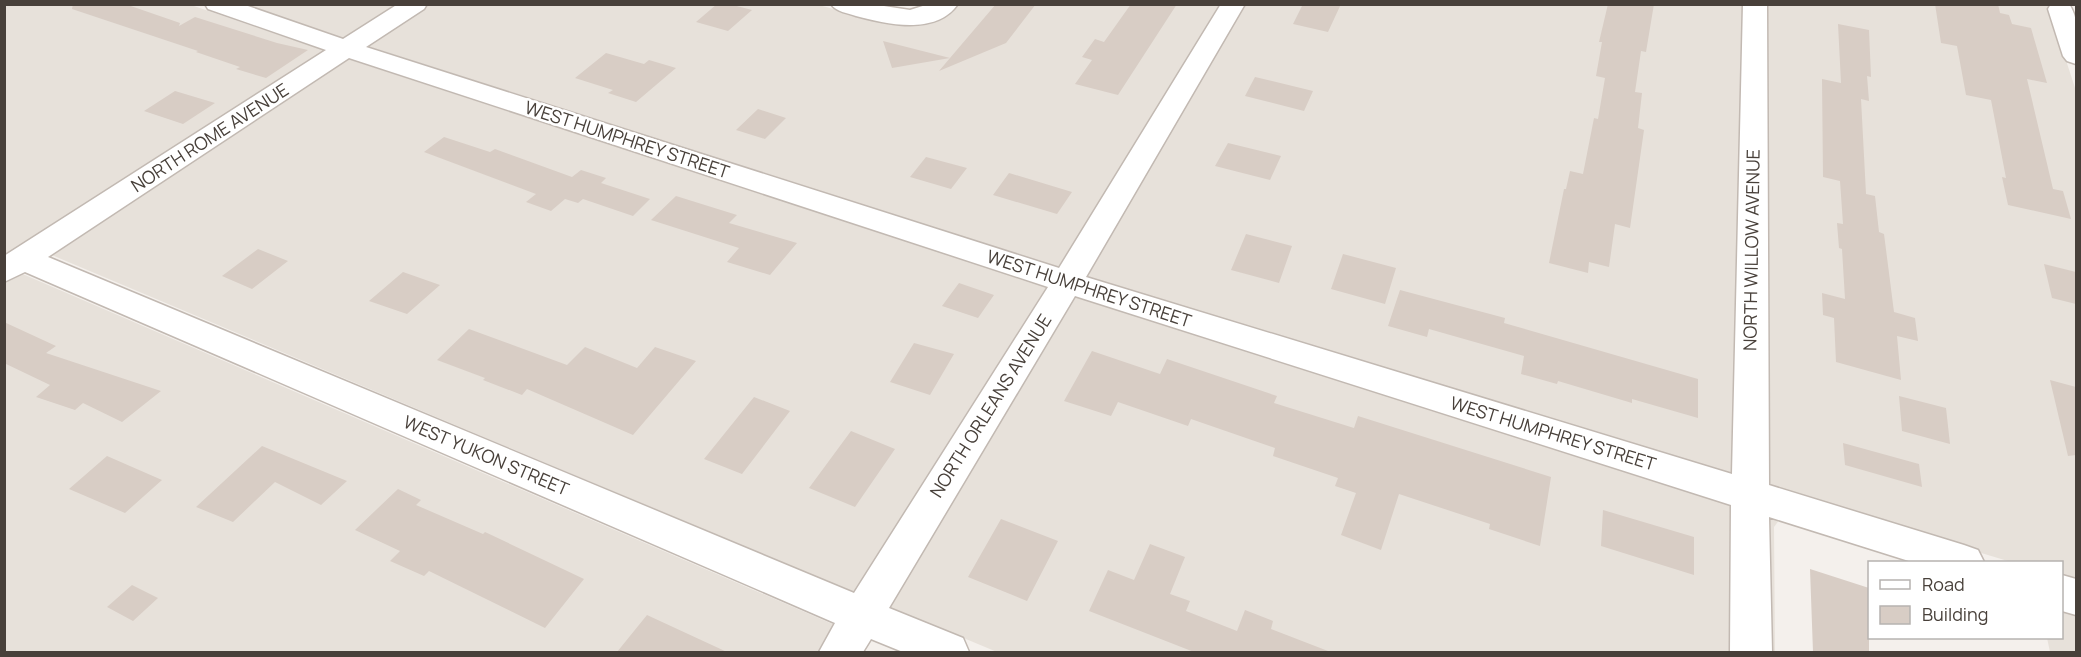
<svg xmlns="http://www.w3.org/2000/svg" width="2081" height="657" font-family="Manrope,sans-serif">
<rect width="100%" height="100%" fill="#f4f0ec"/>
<path fill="#e7e1da" d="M426,4h389l74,20 30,-1 3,2 13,-3v-3l22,-14h265l-161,263 -697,-223z
M5,5h186l138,47 -324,210z
M244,5h160l-56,35z
M1244,5h500l-11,472 -648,-201z
M1767,5h281l28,86v492l-14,-5v-16h-51l-244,-74z
M345,58l704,230 -192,306 -810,-341z
M18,272l819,354 -16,26h-816l-1,-371z
M1074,296l706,223 -6,8 1,125h-778l-110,-46z
M2062,608l14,4v40h-26l-3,-14h15z"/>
<path fill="#d8cdc5" d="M73,4h52l55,19 -1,3 16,-9 82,26 31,7 -42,28 -30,-9 4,-2 -44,-15 2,-1 -126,-42z
M717,4h12l23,6 -24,21 -32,-9z
M996,4h40l-30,39 -67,28 11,-13 -58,10 -9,-27 67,17z
M1131,4h46l-59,91 -43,-11 17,-24 -10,-3 13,-18 9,3z
M1303,4h38l-13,28 -35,-8z
M1608,4h46l-8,48 -5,-1 -6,41 7,1 -4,35 6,2 -14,98 -15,-4 -6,43 -20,-5 -1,11 -39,-10 15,-74h2l4,-18 13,3 11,-56 4,1 7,-41 -9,-2 6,-34h-3z
M1935,4h63l2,9 9,2 3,9 19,4 16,55 -20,-4 26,110 10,2 8,28 -63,-14 -6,-28 4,1 -15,-78 -25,-5 -9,-49 -16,-3z
M1838,24l31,6 2,47 -4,-1 2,25 -8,-2 5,95 9,2 4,36 5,2 10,78 21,6 3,23 -21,-5 4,44 -65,-18 -2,-44 -11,-3 -1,-22 23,6 -3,-50 -3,-1 -2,-25 6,1 -3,-43 -17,-4 -1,-98 19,4z
M606,53l38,11 5,-4 27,8 -40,34 -28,-9 5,-3 -38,-12z
M1255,77l58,14 -9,20 -59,-15z
M175,91l40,12 -32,21 -39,-13z
M758,109l28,9 -21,21 -29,-9z
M444,137l46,15 5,-3 77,28 9,-7 25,8 -5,5 49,16 -17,17 -50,-17 -5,4 -13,-4 -14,12 -25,-9 10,-8 -112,-42z
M1228,143l53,13 -11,24 -55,-14z
M926,157l41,11 -16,21 -41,-12z
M1009,173l63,19 -15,22 -64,-19z
M676,196l61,19 -8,8 68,20 -27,32 -43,-13 12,-14 -88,-28z
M1246,234l46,12 -13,37 -48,-13z
M258,249l30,12 -36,28 -30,-13z
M1343,254l53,14 -11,36 -54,-15z
M2044,264l32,8v32l-24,-6z
M403,272l37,13 -33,29 -38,-13z
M959,283l35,12 -16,23 -36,-12z
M1400,290l105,28 -1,5 194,56v39l-66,-19v4l-74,-22 -1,3 -36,-10 3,-18 -95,-27 -2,8 -39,-11z
M4,322l52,24 -10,7 115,38 -39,31 -39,-19 -8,7 -39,-13 14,-12 -46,-22z
M469,329l98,36 18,-18 52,21 18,-21 41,14 -63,74 -106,-46 -5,6 -39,-15 2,-2 -48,-18z
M914,343l40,11 -24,41 -40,-13z
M1092,351l68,23 7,-15 110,37 -3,7 80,25 4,-12 193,61 -11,69 -51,-17 1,-5 -91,-30 -18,56 -40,-15 15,-42 -21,-7 3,-8 -65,-22 2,-8 -84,-29 -3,7 -70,-24 -7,14 -47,-15z
M2050,380l26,7v68l-8,1z
M1899,396l47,12 4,36 -48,-13z
M754,397l36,14 -48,63 -38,-15z
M851,431l44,18 -40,58 -46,-19z
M1843,443l76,21 3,23 -77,-22z
M262,446l85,35 -26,24 -46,-23 -42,40 -37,-15z
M107,456l55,24 -37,33 -56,-24z
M398,489l23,11 -5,5 67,29 2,-2 99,47 -39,49 -116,-57 -5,5 -34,-15 10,-10 -45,-21z
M1603,510l91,27v38l-93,-29z
M1001,519l57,22 -31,60 -59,-24z
M1150,544l35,13 -15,37 20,7 -4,10 51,20 8,-21 28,11 -2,8 57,22v1h-134l-105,-41 19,-41 26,10z
M1810,569l59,19v64h-56z
M132,585l26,13 -25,23 -26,-14z
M647,615l80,37h-110z"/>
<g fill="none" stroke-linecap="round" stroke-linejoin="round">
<g stroke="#c2b9b2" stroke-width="3">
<path id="minor" d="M205,4h37l101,35 55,-35h29l-3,5 -58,38 693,221 162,-264h24l-159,273 646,197 11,-470h24l2,481 195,60 14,5 6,12h-72l-143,-45 3,135h-42l1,-147 -656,-209 -186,312 74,30 6,14h-66l-32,-13 -8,13h-44l16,-29 -810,-351 -21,10v-26l322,-206 -118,-41zM349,58l699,229 -194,306 -806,-336z
M831,4h40l39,6 19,-6h29c-22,32 -72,20 -102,12 -8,-3 -20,-4 -25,-12z
M2051,4h18c12,17 7,40 7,60l-9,-3 -4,-5 -15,-47z
M2062,575l14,4v36l-14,-4z"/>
</g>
<use href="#minor" fill="#fff" fill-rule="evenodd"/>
</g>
<g text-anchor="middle" stroke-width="5" stroke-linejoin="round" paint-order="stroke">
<g font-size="18" fill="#48403a" stroke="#fff">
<text transform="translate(210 138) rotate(-33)" y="6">NORTH ROME AVENUE</text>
<text transform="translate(627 140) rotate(18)" y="6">WEST HUMPHREY STREET</text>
<text transform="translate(1752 250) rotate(-89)" y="6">NORTH WILLOW AVENUE</text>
<text transform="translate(1089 289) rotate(18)" y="6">WEST HUMPHREY STREET</text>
<text transform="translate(991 406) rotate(-58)" y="6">NORTH ORLEANS AVENUE</text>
<text transform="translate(1553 434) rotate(17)" y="6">WEST HUMPHREY STREET</text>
<text transform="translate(486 456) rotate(23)" y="6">WEST YUKON STREET</text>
</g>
</g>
<rect width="2081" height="657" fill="none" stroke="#48403a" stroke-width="12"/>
<rect x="1868" y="561" width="195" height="78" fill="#ffffff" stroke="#b6b3b0" stroke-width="1.5"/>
<rect x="1880" y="580" width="30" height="9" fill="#ffffff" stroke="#b6b3b0" stroke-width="1.5"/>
<text x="1922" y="591" font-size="18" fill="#48403a">Road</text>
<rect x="1880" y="606" width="30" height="18" fill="#d8cdc5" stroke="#b6b3b0" stroke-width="1.5"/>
<text x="1922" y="621" font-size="18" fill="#48403a">Building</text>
</svg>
